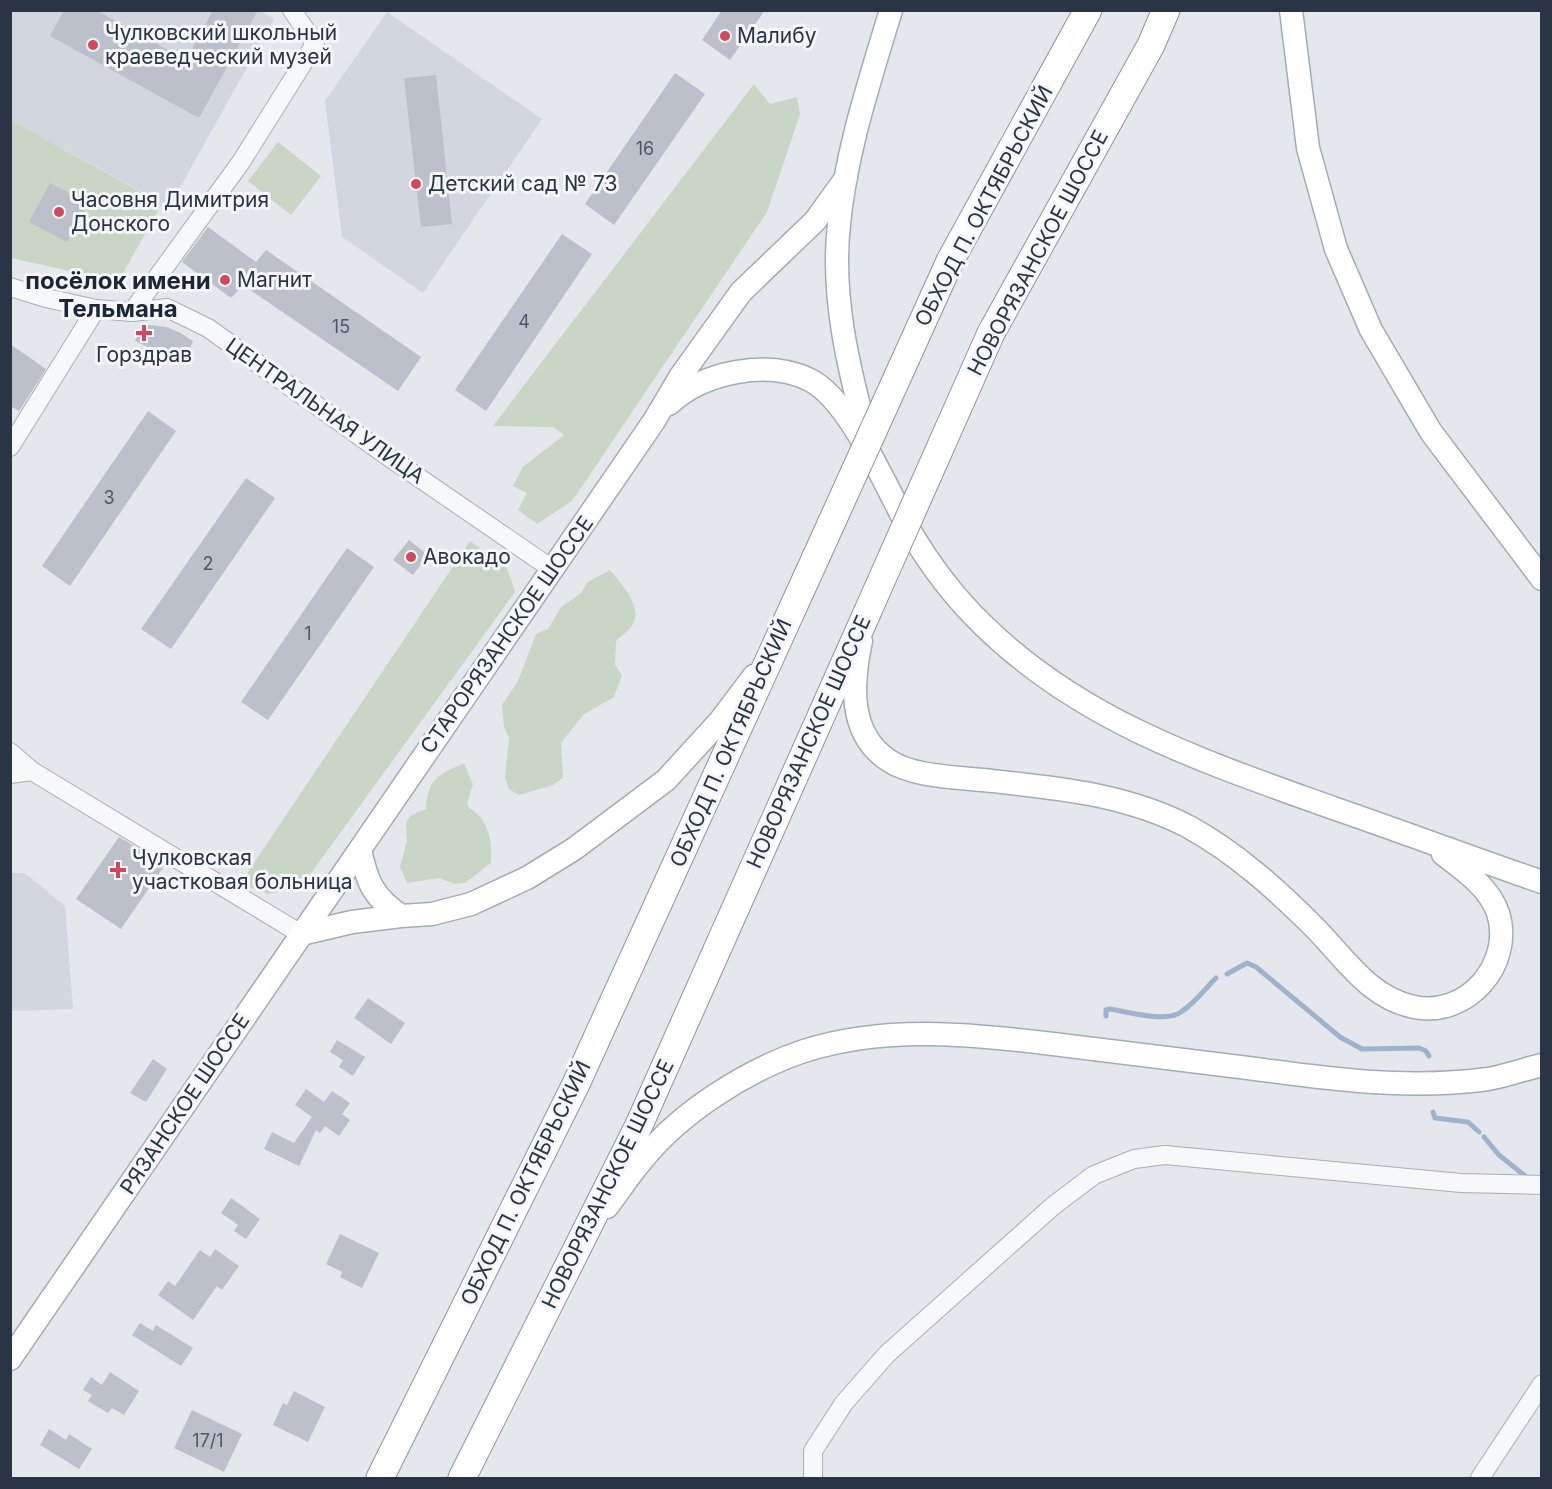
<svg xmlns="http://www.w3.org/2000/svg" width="1552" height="1489" font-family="Inter,sans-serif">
<rect width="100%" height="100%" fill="#e4e7ec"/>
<path fill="#d2d6de" d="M259,10l15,9 -105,188 -158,-87v-109z
M387,12l155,107 -119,174 -81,-56 -17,-136z
M11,873h14l40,33 8,103 -62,2z"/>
<path fill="#c9d6c5" d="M754,84l16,20 27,-7 3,17 -33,98 -195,289 -35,23 -19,-14 9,-17 -14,-7 10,-19 41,-32 -11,-8 -60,-1z
M11,120l151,84 -44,78 -107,-24z
M278,142l43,34 -30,39 -43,-34z
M470,541l37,27 8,24 -214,295 -33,7 -28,-10z
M610,570c10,12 33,36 23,54 -3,6 -12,12 -17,17l-1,24 7,10 -8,22 -31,18 -22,28 2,35 -10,7 -34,10 -10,-6 -4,-11 4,-41 -5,-10 -2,-22 16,-24 18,-47 12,-5 13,-22 20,-14 7,-11z
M464,763l9,22c-12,31 -2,17 10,36 8,13 9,28 8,42l-26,20 -10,1 -16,-6 -32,5 -7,-16 7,-26 -1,-19 5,-7 15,-6c2,-31 12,-34 38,-46z"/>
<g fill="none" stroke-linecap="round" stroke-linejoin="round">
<path stroke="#9fb4cc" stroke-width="5" d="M1227,974l20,-11 9,4 84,70 22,12 57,-1 7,3 3,5
M1106,1016v-6l4,-1c18,3 56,14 71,3 13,-8 24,-23 35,-34
M1433,1112l2,6 33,4 11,10
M1484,1137l15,18 30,24"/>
</g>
<path fill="#bbc0ca" d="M64,10h32l90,50 27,-50h45l-59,108 -149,-82z
M722,10h43l-35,50 -28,-20z
M675,73l30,21 -91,131 -29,-21z
M436,75l16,149 -31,3 -17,-149z
M50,183l38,20 -21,39 -38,-20z
M208,227l48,35 10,-12 155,107 -23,34 -155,-106 -12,13 -49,-36z
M562,234l30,20 -106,157 -31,-21z
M151,325l15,2 13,5 14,9 -9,23 -49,-23 7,-15z
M10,344l36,25 -27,42 -9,-5z
M148,411l28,20 -106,155 -28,-20z
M246,478l29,20 -104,151 -30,-20z
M409,540l19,15 -15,20 -20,-15z
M347,548l27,19 -106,153 -27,-18z
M119,837l46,28 -44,64 -45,-30z
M368,998l37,25 -14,21 -37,-26z
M337,1040l28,17 -12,19 -14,-9 4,-7 -13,-8z
M153,1059l14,10 -21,33 -16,-9z
M306,1089l18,13 8,-11 18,12 -8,11 8,6 -11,16 -14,-10 -5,7 -4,-3 -17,36 -35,-17 8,-17 22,11 18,-26 -17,-12z
M231,1198l29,21 -14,20 -12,-8 4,-6 -17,-12z
M340,1234l39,19 -17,35 -22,-11 2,-5 -16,-8z
M215,1249l24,17 -17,24 -5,-4 -24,34 -35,-25 10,-14 7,5 25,-36 10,7z
M140,1323l13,8 3,-6 37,23 -12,18 -49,-31z
M110,1372l29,19 -15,24 -12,-7 -4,5 -20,-12 4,-6 -9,-5 8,-13 11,8z
M294,1391l31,16 -17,35 -35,-17 10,-22 4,2z
M192,1410l50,24 -18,38 -50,-24z
M49,1429l17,11 3,-6 23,15 -13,20 -39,-24z"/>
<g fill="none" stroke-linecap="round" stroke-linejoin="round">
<g stroke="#a9aeb7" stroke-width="20">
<path id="minor" d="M10,287l36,11 50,11 36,3 35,-4 41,20 178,127 166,114
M132,312l109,-150 74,-118 -23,-34
M10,447l86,-138
M10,752l22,19 269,163
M10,774l22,-3
M813,1478v-27l31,-48 43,-49 166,-148 41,-31 40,-16 31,-4 296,28 81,2
M1480,1478l62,-94"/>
</g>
<g stroke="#a3abb8" stroke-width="25">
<path id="major" d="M1291,10l17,138 28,101 35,81 60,102 111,147
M669,404c34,-32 98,-45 141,-24 40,20 78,111 100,151 20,34 44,66 73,94 99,97 222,137 350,183 70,24 139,50 209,74
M867,436c-19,-69 -36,-141 -28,-212 7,-73 31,-144 52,-214
M861,641c-9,42 -13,92 27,119 26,18 73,17 104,21 67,7 136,14 197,46 47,26 87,62 125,100 30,30 55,71 100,80 53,11 100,-43 84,-94 -9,-26 -34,-43 -55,-59
M360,850c7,32 13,47 41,66
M301,934l51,-12 49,-6 31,-2 39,-10 56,-26 47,-29 92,-69 54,-59 34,-45
M607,1207c12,-16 23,-33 36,-48 38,-47 104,-89 161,-108 81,-26 167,-17 249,-7 65,8 130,16 195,24 80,11 160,22 240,11 18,-3 36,-10 54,-14
M10,1359l644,-938 26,-44 61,-85 74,-71 31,-43"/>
</g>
<g stroke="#8b94a3" stroke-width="29">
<path id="highway" d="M950,261l138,-251
M991,333l160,-288 15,-35
M380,1478l196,-394 240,-527
M462,1478l177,-353 228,-512"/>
</g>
<use href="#minor" stroke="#f7f8fa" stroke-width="18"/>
<use href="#major" stroke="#fff" stroke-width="22"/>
<use href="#highway" stroke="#fff" stroke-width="27"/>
<g stroke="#8b94a3" stroke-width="29" stroke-linecap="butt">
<path id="highway-bridge" d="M816,557l134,-296
M867,613l124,-280"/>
</g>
<use href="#highway-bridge" stroke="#fff" stroke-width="27"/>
</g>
<g fill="#d1495b" stroke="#f4f6f9" stroke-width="2">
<circle cx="725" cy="36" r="6"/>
<circle cx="93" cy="45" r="6"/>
<circle cx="416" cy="184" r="6"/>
<circle cx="59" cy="212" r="6"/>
<circle cx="225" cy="280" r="6"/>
<path d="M141 324h6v6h6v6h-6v6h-6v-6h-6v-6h6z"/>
<circle cx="411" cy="557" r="6"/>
<path d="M115 861h6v6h6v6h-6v6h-6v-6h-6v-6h6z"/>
</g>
<g text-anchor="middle" stroke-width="6" stroke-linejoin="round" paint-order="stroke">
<g font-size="18" fill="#4f5766">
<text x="645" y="155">16</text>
<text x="524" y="328">4</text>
<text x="341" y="333">15</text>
<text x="109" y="504">3</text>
<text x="208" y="570">2</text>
<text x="308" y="640">1</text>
<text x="208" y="1447">17/1</text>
</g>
<g font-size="21" fill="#2b3445" stroke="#f4f6f9" text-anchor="start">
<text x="105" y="40">Чулковский школьный<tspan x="105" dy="24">краеведческий музей</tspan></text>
<text x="737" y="43">Малибу</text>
<text x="428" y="191">Детский сад № 73</text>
<text x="71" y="207">Часовня Димитрия<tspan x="71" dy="24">Донского</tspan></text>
<text x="237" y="287">Магнит</text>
<text x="144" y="362" text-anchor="middle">Горздрав</text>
<text x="423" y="564">Авокадо</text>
<text x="132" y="865">Чулковская<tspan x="132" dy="24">участковая больница</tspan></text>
</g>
<g font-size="21" fill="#2b3445" stroke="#f4f6f9">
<text transform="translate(984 206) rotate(-62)" y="7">ОБХОД П. ОКТЯБРЬСКИЙ</text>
<text transform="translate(1038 253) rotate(-62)" y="7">НОВОРЯЗАНСКОЕ ШОССЕ</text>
<text transform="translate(325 411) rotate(35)" y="7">ЦЕНТРАЛЬНАЯ УЛИЦА</text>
<text transform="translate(507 635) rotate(-55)" y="7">СТАРОРЯЗАНСКОЕ ШОССЕ</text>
<text transform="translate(809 742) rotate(-66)" y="7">НОВОРЯЗАНСКОЕ ШОССЕ</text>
<text transform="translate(731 743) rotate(-66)" y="7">ОБХОД П. ОКТЯБРЬСКИЙ</text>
<text transform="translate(185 1104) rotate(-56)" y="7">РЯЗАНСКОЕ ШОССЕ</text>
<text transform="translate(526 1183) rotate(-64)" y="7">ОБХОД П. ОКТЯБРЬСКИЙ</text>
<text transform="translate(608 1184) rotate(-64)" y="7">НОВОРЯЗАНСКОЕ ШОССЕ</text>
</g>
<g font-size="24" font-weight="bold" fill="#1d2536" stroke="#f4f6f9">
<text x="118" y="289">посёлок имени<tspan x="118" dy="28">Тельмана</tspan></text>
</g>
</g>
<rect width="1552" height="1489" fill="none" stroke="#2b3445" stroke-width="24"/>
</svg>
